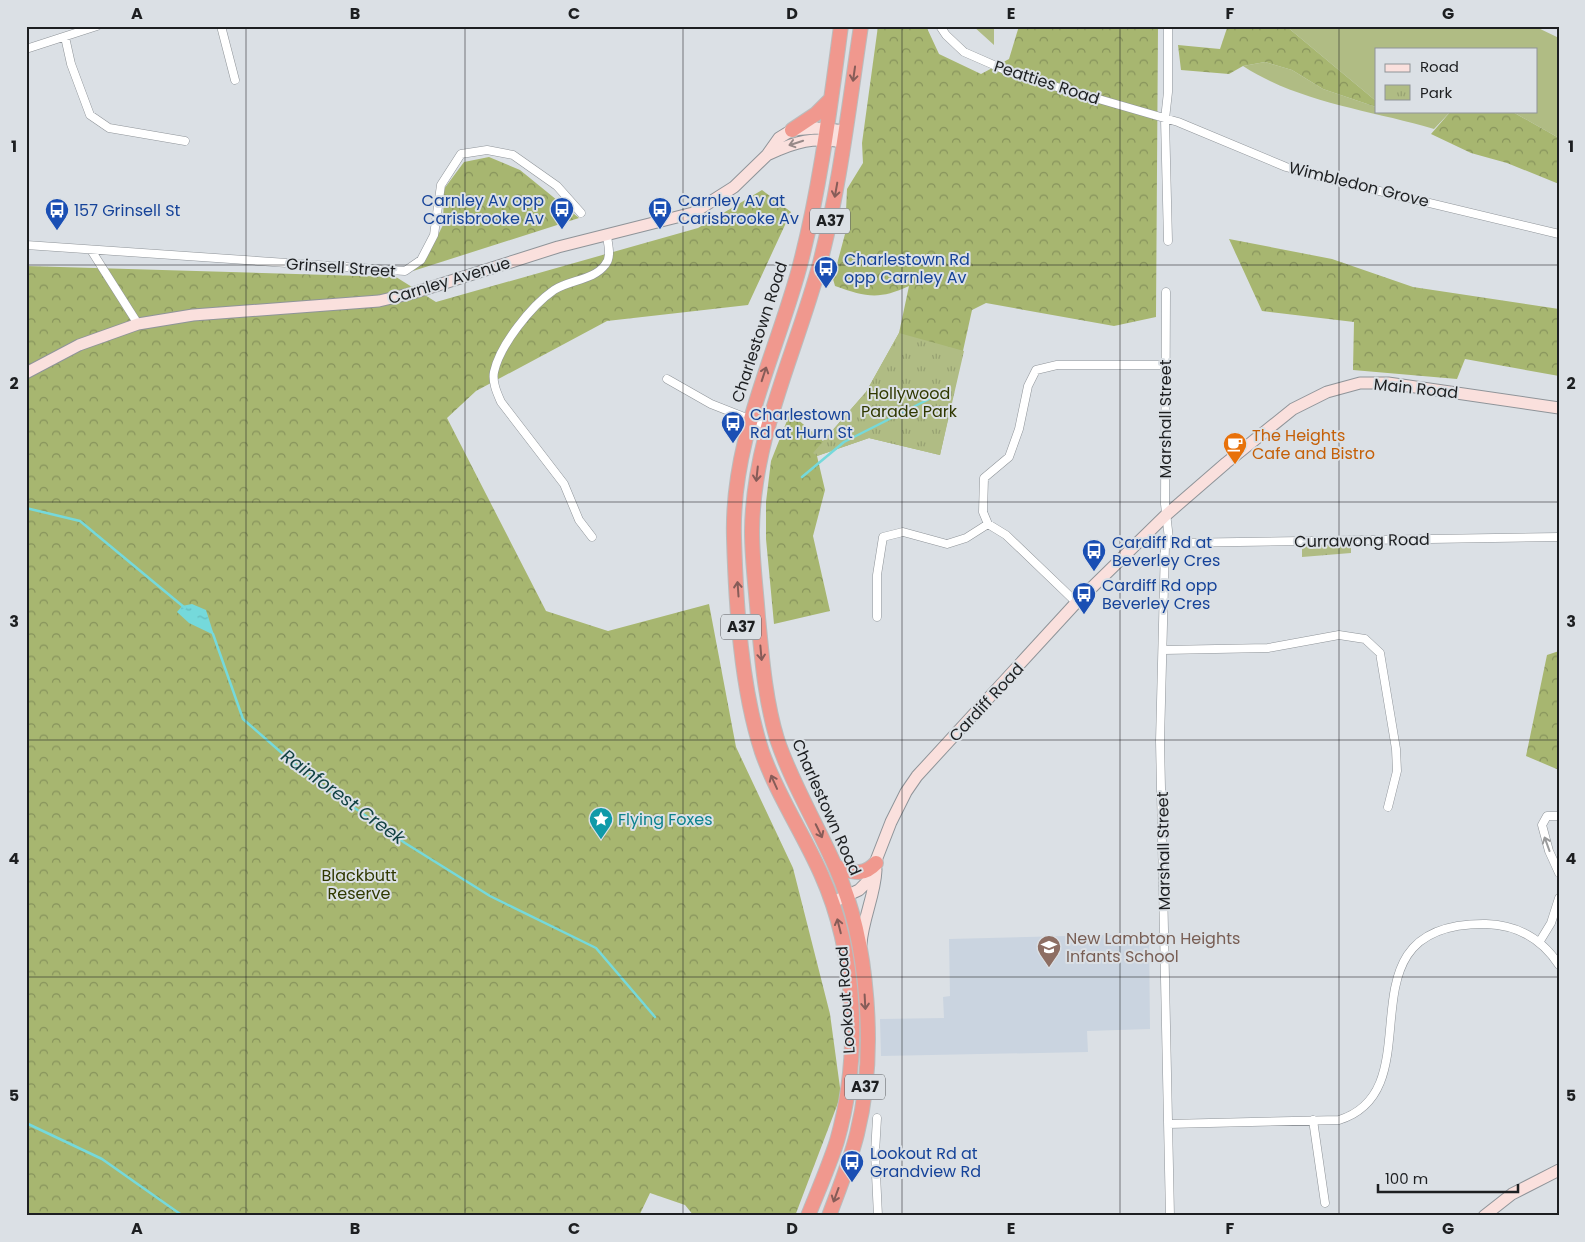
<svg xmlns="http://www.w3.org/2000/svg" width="1585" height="1242" font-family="Poppins,sans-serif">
<defs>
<pattern id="forest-crowns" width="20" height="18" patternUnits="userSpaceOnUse" patternTransform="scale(1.25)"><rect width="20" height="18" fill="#a7b670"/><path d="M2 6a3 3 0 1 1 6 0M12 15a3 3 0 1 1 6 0" fill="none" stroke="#87935c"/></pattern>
<pattern id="park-tufts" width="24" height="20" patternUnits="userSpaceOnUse" patternTransform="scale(1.25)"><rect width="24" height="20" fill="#b0bc84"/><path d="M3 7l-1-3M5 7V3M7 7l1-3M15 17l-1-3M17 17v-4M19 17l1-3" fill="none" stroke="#97a172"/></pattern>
<pattern id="water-ripples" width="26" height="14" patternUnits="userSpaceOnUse" patternTransform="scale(1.25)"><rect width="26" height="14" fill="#75d9db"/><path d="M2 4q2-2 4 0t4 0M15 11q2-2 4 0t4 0" fill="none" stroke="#65babc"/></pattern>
</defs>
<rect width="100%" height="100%" fill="#dbe0e5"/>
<path fill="#cad4e0" d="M1149,934l1,95 -63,2 1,21 -207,4 -1,-37 64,-1 -1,-21 7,-1 -1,-57z"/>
<path fill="#b0bc84" d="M973,26h21v19z
M1286,26h248l25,12v100l-48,-27h25v-62h-160v52z
M1265,62l27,8 31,19 53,18v4h75l-17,18c-64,-19 -134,-26 -191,-63z"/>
<path fill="url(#forest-crowns)" d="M878,26h48l13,28 42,20 28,-15 10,-33h139l-2,291 -42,9 -128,-23 -14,7 -32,145 -71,-17 -52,18 8,34 -12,46 17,75 -56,13 -8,-85v-37l5,-41 19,-48 33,28 43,-49 33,-59 10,-47c-30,14 -43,11 -74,0l-2,-7 12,-45 2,-45 16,-26 -1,-20z
M1221,26h65l90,75v6l-53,-18 -31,-19 -27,-8 -22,4 -14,8 -48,-4 -3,-25 42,4 7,-21z
M1451,111h60l48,27v46l-52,-21 -36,-10 -40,-19z
M489,157l31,13 59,48 -166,53 14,-14 16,-32 1,-36 20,-27z
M762,190l29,22 -43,93 -141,16 -131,70 -29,27 99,193 62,20 101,-27 27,143 57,121 37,146 11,81 -46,121h-101l-9,-11 -35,-12 -11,23h-613v-950l370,11 40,25 262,-74z
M1229,239l103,20 81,28 146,22v67l-94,-17 -8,20 -104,-9 1,-48 -92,-11z
M1559,651v119l-33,-14 21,-101z"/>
<path fill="url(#park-tufts)" d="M899,333l65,18 -24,104 -71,-17 -52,18 -4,-3 53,-61z
M1351,543v10l-49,4v-13z"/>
<path fill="url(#water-ripples)" d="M192,604l14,6 8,25 -25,-12 -12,-11 5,-6z"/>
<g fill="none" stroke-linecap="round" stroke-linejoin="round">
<path stroke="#75d9db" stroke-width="2.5" d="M802,477l42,-35 89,-45
M26,508l54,13 105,87
M213,634l30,85 64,56 98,68 85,53 106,52 59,69
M26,1123l76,36 81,57"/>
<g stroke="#8f9499" stroke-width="9">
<path id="street" d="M221,26l14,54
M940,26l6,9 18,17 55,24 159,46 108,45 39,11 234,56
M65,37l6,27 19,51 19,13 76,13
M26,49l71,-23
M1168,241l-3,-122 3,-27v-66
M26,245l379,26 16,-11 13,-25 7,-50 20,-31 26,-4 26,5 44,31 24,27
M91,250l47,74
M1166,292l-1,212 4,35 -4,7 -5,195 10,475
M667,379l44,25 56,22
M988,524l-5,-12 1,-34 25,-21 10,-28 9,-43 8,-16 21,-5h108
M1147,535l18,11 7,-3 387,-6
M592,537l-13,-17 -15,-36 -63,-82c-4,-9 -9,-20 -7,-30 6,-27 37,-66 60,-82 15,-10 40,-10 51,-25 7,-8 3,-20 2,-29
M877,617v-42l6,-38 20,-5 44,12 19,-6 22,-14 18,11 71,68
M1164,650l104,-2 71,-13 26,4 15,14 16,96 1,22 -9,36
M1559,816h-12l-5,9 7,26 10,22
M1540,941l11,-18 8,-25
M877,1118l-2,35 3,63
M1313,1120l12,83
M1168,1124l171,-4c100,-31 -8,-198 147,-196 32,1 56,15 73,41"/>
</g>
<g stroke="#8f9499" stroke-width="13">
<path id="secondary" d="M769,154c28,-13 43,-17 75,-12
M26,373l53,-28 59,-21 55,-9 186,-14 34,-8 145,-46 135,-34 41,-26 33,-32 12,-17 13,-8 25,-2 29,3
M833,902l26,-12 9,-9 23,-59 15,-30 11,-16 157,-171 92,-90 60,-52 67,-54 34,-17 33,-9h28l171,25
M861,944c2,-26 14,-49 15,-74
M1484,1216l28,-22 47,-24"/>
</g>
<g stroke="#bbbcbc" stroke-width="16">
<path id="highway" d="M792,130l24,-16 15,-15
M836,867c17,5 27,10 40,-4
M808,1216c10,-25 21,-50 29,-75 24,-84 20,-187 -16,-267 -18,-41 -44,-79 -59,-122 -21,-64 -26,-147 -28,-214 -3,-96 40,-178 65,-269 21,-79 31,-161 42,-243
M829,1216c10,-27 21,-54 28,-82 20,-79 12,-192 -21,-266 -19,-44 -44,-84 -59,-129 -12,-40 -15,-81 -19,-122 -2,-28 -6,-57 -6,-86 1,-95 44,-178 68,-268 20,-77 29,-158 41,-237"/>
</g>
<use href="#street" stroke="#fff" stroke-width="8"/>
<use href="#secondary" stroke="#fae0dd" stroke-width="11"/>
<use href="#highway" stroke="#f0988e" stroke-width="14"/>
</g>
<defs><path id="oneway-shaft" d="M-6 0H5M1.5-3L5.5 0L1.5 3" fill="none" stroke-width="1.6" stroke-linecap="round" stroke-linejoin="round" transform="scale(1.25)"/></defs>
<g stroke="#865c58">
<use href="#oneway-shaft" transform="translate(854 74) rotate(98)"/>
<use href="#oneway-shaft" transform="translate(836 190) rotate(100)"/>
<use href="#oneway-shaft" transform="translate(764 374) rotate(-72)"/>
<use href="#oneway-shaft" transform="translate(757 474) rotate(96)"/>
<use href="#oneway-shaft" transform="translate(738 589) rotate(-94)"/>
<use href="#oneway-shaft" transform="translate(761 653) rotate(85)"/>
<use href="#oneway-shaft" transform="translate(774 782) rotate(-114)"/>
<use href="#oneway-shaft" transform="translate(819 831) rotate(64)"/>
<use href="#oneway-shaft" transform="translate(839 926) rotate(-104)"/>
<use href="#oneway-shaft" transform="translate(865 1002) rotate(87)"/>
<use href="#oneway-shaft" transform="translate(836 1195) rotate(110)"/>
</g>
<use stroke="#978988" href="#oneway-shaft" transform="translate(796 143) rotate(162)"/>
<use stroke="#999a9b" href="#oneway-shaft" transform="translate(1547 844) rotate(-110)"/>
<path fill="none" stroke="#1d1f21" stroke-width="1" stroke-opacity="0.55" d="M246,26v1190M465,26v1190M683,26v1190M902,26v1190M1120,26v1190M1339,26v1190M26,265h1533M26,502h1533M26,740h1533M26,977h1533"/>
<defs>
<g id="bus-pin" transform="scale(1.25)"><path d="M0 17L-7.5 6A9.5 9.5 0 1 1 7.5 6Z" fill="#1a4fb4" stroke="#dbe0e5"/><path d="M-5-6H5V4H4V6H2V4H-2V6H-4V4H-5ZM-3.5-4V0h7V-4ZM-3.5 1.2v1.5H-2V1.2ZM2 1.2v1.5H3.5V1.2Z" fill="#fff"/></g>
<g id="cafe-pin" transform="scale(1.25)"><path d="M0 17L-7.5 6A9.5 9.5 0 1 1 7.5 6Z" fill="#e8710a" stroke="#dbe0e5"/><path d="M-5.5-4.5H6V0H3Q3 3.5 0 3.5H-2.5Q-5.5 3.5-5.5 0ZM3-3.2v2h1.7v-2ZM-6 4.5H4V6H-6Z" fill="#fff"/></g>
<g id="sight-pin" transform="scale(1.25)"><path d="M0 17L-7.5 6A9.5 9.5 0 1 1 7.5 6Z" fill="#0f9aa8" stroke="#dbe0e5"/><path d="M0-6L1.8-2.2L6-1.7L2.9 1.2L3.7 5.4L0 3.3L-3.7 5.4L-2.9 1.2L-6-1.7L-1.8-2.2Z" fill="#fff"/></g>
<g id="school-pin" transform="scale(1.25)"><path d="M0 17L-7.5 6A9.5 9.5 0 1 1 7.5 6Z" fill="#8d6e63" stroke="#dbe0e5"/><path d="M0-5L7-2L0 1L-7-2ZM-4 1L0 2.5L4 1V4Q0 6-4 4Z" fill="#fff"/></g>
</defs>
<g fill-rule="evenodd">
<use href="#bus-pin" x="562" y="209"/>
<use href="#bus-pin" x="660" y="209"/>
<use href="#bus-pin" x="57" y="210"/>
<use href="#bus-pin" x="826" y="268"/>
<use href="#bus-pin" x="733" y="423"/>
<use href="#cafe-pin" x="1235" y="444"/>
<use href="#bus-pin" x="1094" y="551"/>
<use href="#bus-pin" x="1084" y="594"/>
<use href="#sight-pin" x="601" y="819"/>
<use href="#school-pin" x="1049" y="947"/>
<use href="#bus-pin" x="852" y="1162"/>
</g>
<g text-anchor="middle" stroke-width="4" stroke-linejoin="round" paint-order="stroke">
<g fill="#dbe0e5" stroke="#56595c" stroke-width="1">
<rect x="810" y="208.5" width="40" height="25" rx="4"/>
<rect x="721" y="614.5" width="40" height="25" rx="4"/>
<rect x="845" y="1074.5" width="40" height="25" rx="4"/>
</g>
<g font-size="15" font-weight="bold" fill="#1d1f21">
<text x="830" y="226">A37</text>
<text x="741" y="632">A37</text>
<text x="865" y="1092">A37</text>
</g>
<g font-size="16" fill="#1d1f21" stroke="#dbe0e5">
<text transform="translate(1047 82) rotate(18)" y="6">Peatties Road</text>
<text transform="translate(1359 184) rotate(14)" y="6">Wimbledon Grove</text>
<text transform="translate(341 267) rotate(4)" y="6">Grinsell Street</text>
<text transform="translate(449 280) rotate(-17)" y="6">Carnley Avenue</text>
<text transform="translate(759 332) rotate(-72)" y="6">Charlestown Road</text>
<text transform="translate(1416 388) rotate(6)" y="6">Main Road</text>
<text transform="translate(1165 419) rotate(-90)" y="6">Marshall Street</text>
<text transform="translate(1362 540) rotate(-1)" y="6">Currawong Road</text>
<text transform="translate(986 702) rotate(-47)" y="6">Cardiff Road</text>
<text transform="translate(827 807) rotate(66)" y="6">Charlestown Road</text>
<text transform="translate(1163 851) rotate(-91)" y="6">Marshall Street</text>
<text transform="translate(845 1000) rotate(-94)" y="6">Lookout Road</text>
</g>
<g font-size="16" fill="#164399" stroke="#dbe0e5" text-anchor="start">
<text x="544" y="206" text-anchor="end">Carnley Av opp<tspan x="544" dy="18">Carisbrooke Av</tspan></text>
<text x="678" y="206">Carnley Av at<tspan x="678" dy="18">Carisbrooke Av</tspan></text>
<text x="74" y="216">157 Grinsell St</text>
<text x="844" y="265">Charlestown Rd<tspan x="844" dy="18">opp Carnley Av</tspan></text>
<text x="750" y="420">Charlestown<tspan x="750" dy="18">Rd at Hurn St</tspan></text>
<text x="1112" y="548">Cardiff Rd at<tspan x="1112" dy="18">Beverley Cres</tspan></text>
<text x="1102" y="591">Cardiff Rd opp<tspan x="1102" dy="18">Beverley Cres</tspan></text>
<text x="870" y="1159">Lookout Rd at<tspan x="870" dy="18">Grandview Rd</tspan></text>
</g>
<g font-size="16" fill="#303801" stroke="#dbe0e5">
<text x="909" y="399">Hollywood<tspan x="909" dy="18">Parade Park</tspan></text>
<text x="359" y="881">Blackbutt<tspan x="359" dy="18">Reserve</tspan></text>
</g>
<g font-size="16" fill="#c56008" stroke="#dbe0e5" text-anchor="start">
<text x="1252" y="441">The Heights<tspan x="1252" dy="18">Cafe and Bistro</tspan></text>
</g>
<g font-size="16" fill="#0d838f" stroke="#dbe0e5" text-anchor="start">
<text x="618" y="825">Flying Foxes</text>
</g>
<g font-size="16" fill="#785e54" stroke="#dbe0e5" text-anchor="start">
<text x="1066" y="944">New Lambton Heights<tspan x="1066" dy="18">Infants School</tspan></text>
</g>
<g font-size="18" font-style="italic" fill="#124243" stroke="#dbe0e5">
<text transform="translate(343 797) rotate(36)" y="6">Rainforest Creek</text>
</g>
</g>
<rect width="1585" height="1242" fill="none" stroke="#dbe0e5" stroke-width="55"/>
<rect x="1375" y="48" width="162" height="65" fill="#dbe0e5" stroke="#8f9397"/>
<rect x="1385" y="64" width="25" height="8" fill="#fae0dd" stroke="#8f9397"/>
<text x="1420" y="72" font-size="15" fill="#1d1f21">Road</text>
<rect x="1385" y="85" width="25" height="15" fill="url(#park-tufts)" stroke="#8f9397"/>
<text x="1420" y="98" font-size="15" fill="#1d1f21">Park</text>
<path d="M1378 1184v8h140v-8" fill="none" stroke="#1d1f21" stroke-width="2.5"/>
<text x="1385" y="1184" font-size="15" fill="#1d1f21" stroke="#dbe0e5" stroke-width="4" paint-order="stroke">100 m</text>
<rect x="28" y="28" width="1530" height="1186" fill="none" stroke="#1d1f21" stroke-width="2"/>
<g font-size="16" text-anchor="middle" font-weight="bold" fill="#1d1f21">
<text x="137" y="19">A</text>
<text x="355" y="19">B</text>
<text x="574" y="19">C</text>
<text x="792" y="19">D</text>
<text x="1011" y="19">E</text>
<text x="1230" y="19">F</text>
<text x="1448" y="19">G</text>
<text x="14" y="152">1</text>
<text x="1571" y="152">1</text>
<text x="14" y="389">2</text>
<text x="1571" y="389">2</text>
<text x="14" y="627">3</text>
<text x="1571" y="627">3</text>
<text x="14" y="864">4</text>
<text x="1571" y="864">4</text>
<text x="14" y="1101">5</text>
<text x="1571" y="1101">5</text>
<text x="137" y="1234">A</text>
<text x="355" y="1234">B</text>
<text x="574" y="1234">C</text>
<text x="792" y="1234">D</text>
<text x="1011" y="1234">E</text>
<text x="1230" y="1234">F</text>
<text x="1448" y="1234">G</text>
</g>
</svg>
